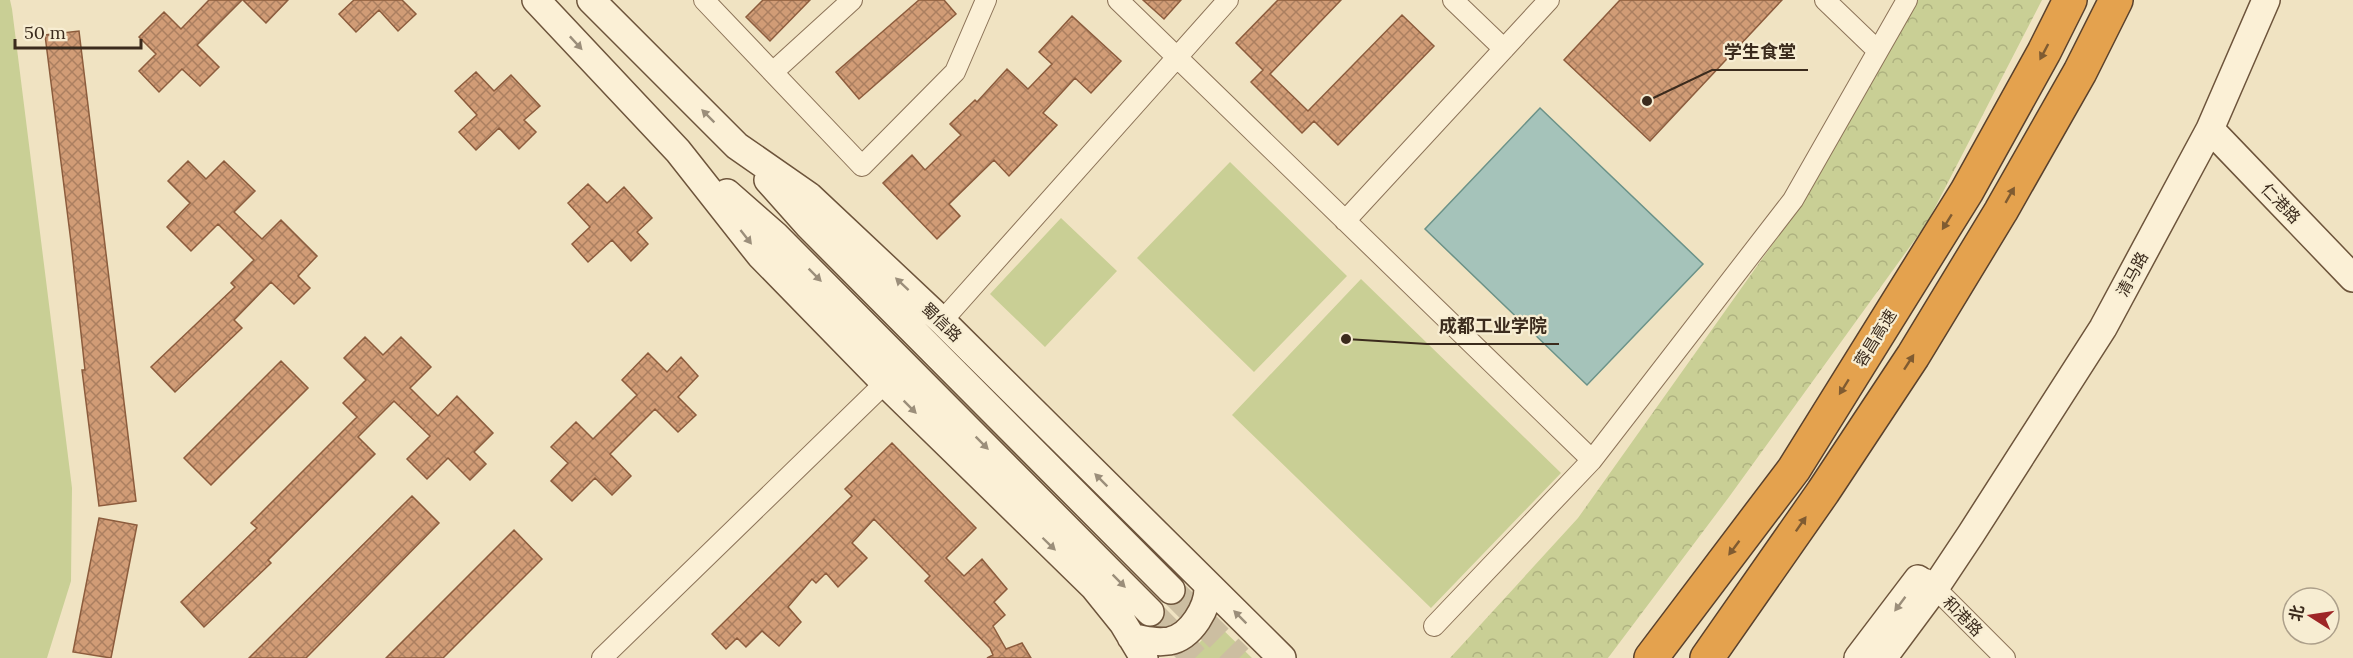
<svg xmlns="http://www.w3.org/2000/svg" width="2353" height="658" font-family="Lora,'Noto Sans SC',serif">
<defs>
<pattern id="forest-crowns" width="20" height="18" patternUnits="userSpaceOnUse" patternTransform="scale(1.5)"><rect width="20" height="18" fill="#c9cf95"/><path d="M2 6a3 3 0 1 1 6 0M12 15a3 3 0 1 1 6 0" fill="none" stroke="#aeb280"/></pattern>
<pattern id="building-cross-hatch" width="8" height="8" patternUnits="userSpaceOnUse" patternTransform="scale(1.5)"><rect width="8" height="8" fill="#d19c76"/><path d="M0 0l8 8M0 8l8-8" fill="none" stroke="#ab7f60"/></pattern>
</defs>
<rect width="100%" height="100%" fill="#f0e3c2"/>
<path fill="url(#forest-crowns)" d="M1918,0h124l-115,223 -198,274 -121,161h-158l128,-140 221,-311z"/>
<path fill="#c9cf95" d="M0,0h10l2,9 60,479 -1,93 -24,77h-47z
M1230,162l117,114 -93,96 -117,-114z
M1061,218l56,53 -72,76 -55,-53z
M1361,279l200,194 -130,135 -199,-193z
M1217,624l35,34h-67z"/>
<path fill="#a5c3ba" stroke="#6b9288" stroke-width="1.5" d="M1540,108l163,156 -116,121 -162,-156z"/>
<path fill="url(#building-cross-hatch)" stroke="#8c5c3d" stroke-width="1.5" d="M209,0h33l-45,45 22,22 -19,19 -18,-17 -23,23 -20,-21 17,-17 -17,-17 25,-25 17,17z
M243,0h45l-22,23z
M354,0h48l14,14 -18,17 -19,-21 -23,22 -17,-18z
M763,0h47l-40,41 -24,-24z
M919,0h25l12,14 -97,85 -23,-27z
M1143,0h38l-17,19z
M1278,0h63l-71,74 38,37 94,-96 32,31 -96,99 -24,-24 -12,12 -51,-51 12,-12 -27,-27z
M1620,0h162l-132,141 -86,-81z
M1072,16l49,45 -30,32 -16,-15 -32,35 14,12 -48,51 -15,-16 -45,44 11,12 -23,23 -54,-56 29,-28 13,15 36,-35 -11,-11 25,-24 2,2 30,-33 21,20 24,-25 -13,-12z
M79,31l57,470 -37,5 -17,-136h3l-14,-128 -26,-207z
M476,72l18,19 17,-16 29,31 -16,14 12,12 -17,17 -20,-21 -23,22 -17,-18 18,-17 -22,-24z
M188,161l18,18 18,-18 31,30 -21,21 28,27 19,-19 36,36 -19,20 12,12 -16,16 -23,-22 -37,38 8,8 -67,64 -24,-25 84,-80 -4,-4 23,-23 -36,-36 -27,27 -24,-24 23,-24 -22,-22z
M588,184l19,19 17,-16 28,31 -15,14 11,12 -17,17 -19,-21 -24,22 -16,-18 18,-17 -22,-24z
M365,337l18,18 18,-18 30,30 -21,21 28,28 19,-20 36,37 -19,19 12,12 -16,16 -22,-22 -21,21 -20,-20 23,-23 -36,-35 -36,36 17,17 -107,106 3,3 -67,64 -23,-25 76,-74 -6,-5 106,-106 -14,-14 23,-23 -22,-22z
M648,353l19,19 14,-15 17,19 -20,21 18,18 -18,17 -23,-23 -45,45 21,22 -19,19 -17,-17 -23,23 -21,-20 17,-18 -17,-16 25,-25 17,17 44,-44 -15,-15z
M281,361l27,27 -97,97 -27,-27z
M892,443l84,85 -30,30 18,18 18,-17 25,30 -13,13 11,13 -12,11 13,23 16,-6 9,15h-44l6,-3 -3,-7 -65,-67 5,-5 -56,-57 -22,24 15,15 -29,29 -12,-14 -10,10 -4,-4 -24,28 13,15 -22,24 -17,-15 -16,16 -9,-9 -11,11 -14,-15 140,-138 -7,-7z
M412,496l27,27 -133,135h-57z
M99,518l38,7 -26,133 -38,-6z
M514,530l28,29 -99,99h-57z"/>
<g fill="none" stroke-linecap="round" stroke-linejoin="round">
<path stroke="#ccbea1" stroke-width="27" stroke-dasharray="27 14" stroke-linecap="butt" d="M1171,590l68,68
M1150,612l45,46"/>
<g stroke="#8c7358" stroke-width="22">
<path id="street" d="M704,0l158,166 93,-94 31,-72
M1118,0l474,460
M1453,0l51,49
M1825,0l53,51
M773,72l79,-72
M1345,221l204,-221
M942,321l286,-321
M1926,579l79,79
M1434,626l158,-166 201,-260 114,-200
M602,658l283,-275"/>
</g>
<g stroke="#6d543b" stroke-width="30">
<path id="secondary" d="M536,0l142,151 82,104 125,128 209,204 29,36 21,35
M591,0l146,146 72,50 133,125 340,337
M2210,129l143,149
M768,180l41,46 362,364
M727,193l49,43 374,376
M1131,637c13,3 25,6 38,4 22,-4 40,-34 39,-55
M1858,658l60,-79
M1883,658l52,-70 36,-54 132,-206 107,-199 56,-129"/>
</g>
<g stroke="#59412d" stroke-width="36">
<path id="highway" d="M1651,658l143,-189 173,-278 77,-139 26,-52
M1707,658l116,-166 90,-136 88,-145 79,-139 36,-72"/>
</g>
<use href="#street" stroke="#fbf0d6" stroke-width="20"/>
<use href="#secondary" stroke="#fbf0d6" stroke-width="27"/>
<use href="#highway" stroke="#e4a24e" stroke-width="33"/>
</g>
<defs><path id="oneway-solid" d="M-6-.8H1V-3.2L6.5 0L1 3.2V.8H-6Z" transform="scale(1.5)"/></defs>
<g fill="#9b8e7a">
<use href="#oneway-solid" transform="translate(576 43) rotate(47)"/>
<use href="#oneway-solid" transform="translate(708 116) rotate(-135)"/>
<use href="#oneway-solid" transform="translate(746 237) rotate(52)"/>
<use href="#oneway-solid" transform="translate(815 275) rotate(45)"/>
<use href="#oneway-solid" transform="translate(902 284) rotate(-137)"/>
<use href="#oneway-solid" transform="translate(910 407) rotate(45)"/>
<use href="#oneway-solid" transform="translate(982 443) rotate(45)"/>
<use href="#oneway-solid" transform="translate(1101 480) rotate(-135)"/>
<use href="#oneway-solid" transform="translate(1049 544) rotate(44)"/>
<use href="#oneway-solid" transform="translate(1119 581) rotate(45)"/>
<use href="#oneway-solid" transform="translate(1900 604) rotate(127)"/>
<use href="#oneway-solid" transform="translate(1240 617) rotate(-135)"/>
</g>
<g fill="#7f5b31">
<use href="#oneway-solid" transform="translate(2044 52) rotate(118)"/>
<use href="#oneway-solid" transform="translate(2010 195) rotate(-60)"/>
<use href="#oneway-solid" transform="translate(1947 222) rotate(122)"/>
<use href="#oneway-solid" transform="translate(1909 362) rotate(-57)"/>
<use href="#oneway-solid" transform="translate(1844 387) rotate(122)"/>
<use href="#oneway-solid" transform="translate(1801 524) rotate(-55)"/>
<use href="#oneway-solid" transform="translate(1734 548) rotate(127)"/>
</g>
<g text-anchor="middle" stroke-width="4.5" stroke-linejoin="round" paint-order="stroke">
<g font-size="16" fill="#3b2b1d" stroke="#f7edd2">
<text transform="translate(2281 203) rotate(46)" y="6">仁港路</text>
<text transform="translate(2132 274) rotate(-62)" y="6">清马路</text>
<text transform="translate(942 322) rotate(44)" y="6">蜀信路</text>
<text transform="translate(1875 338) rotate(-58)" y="6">蓉昌高速</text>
<text transform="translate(1963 616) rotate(45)" y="6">和港路</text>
</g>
</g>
<path fill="none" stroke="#3b2b1d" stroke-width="2" d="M1647 101L1712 70H1808M1346 339L1427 344H1559"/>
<g fill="#3b2b1d" stroke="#f7edd2" stroke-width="2">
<circle cx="1647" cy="101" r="6"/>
<circle cx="1346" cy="339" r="6"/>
</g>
<g font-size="18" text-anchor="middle" font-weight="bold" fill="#3b2b1d" stroke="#f7edd2" stroke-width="4.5" stroke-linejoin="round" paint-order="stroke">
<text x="1760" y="58">学生食堂</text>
<text x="1493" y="332">成都工业学院</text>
</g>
<g transform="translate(2311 616) rotate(282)"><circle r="28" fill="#f7edd2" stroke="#ac9f8a" stroke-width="1.5"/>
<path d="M0-4.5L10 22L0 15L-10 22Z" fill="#9e2526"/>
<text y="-9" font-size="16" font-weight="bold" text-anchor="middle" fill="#3b2b1d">北</text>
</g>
<path d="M15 39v9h126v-9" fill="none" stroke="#3b2b1d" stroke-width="3"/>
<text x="24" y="39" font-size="18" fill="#3b2b1d" stroke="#f7edd2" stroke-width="4.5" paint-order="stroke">50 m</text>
</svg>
